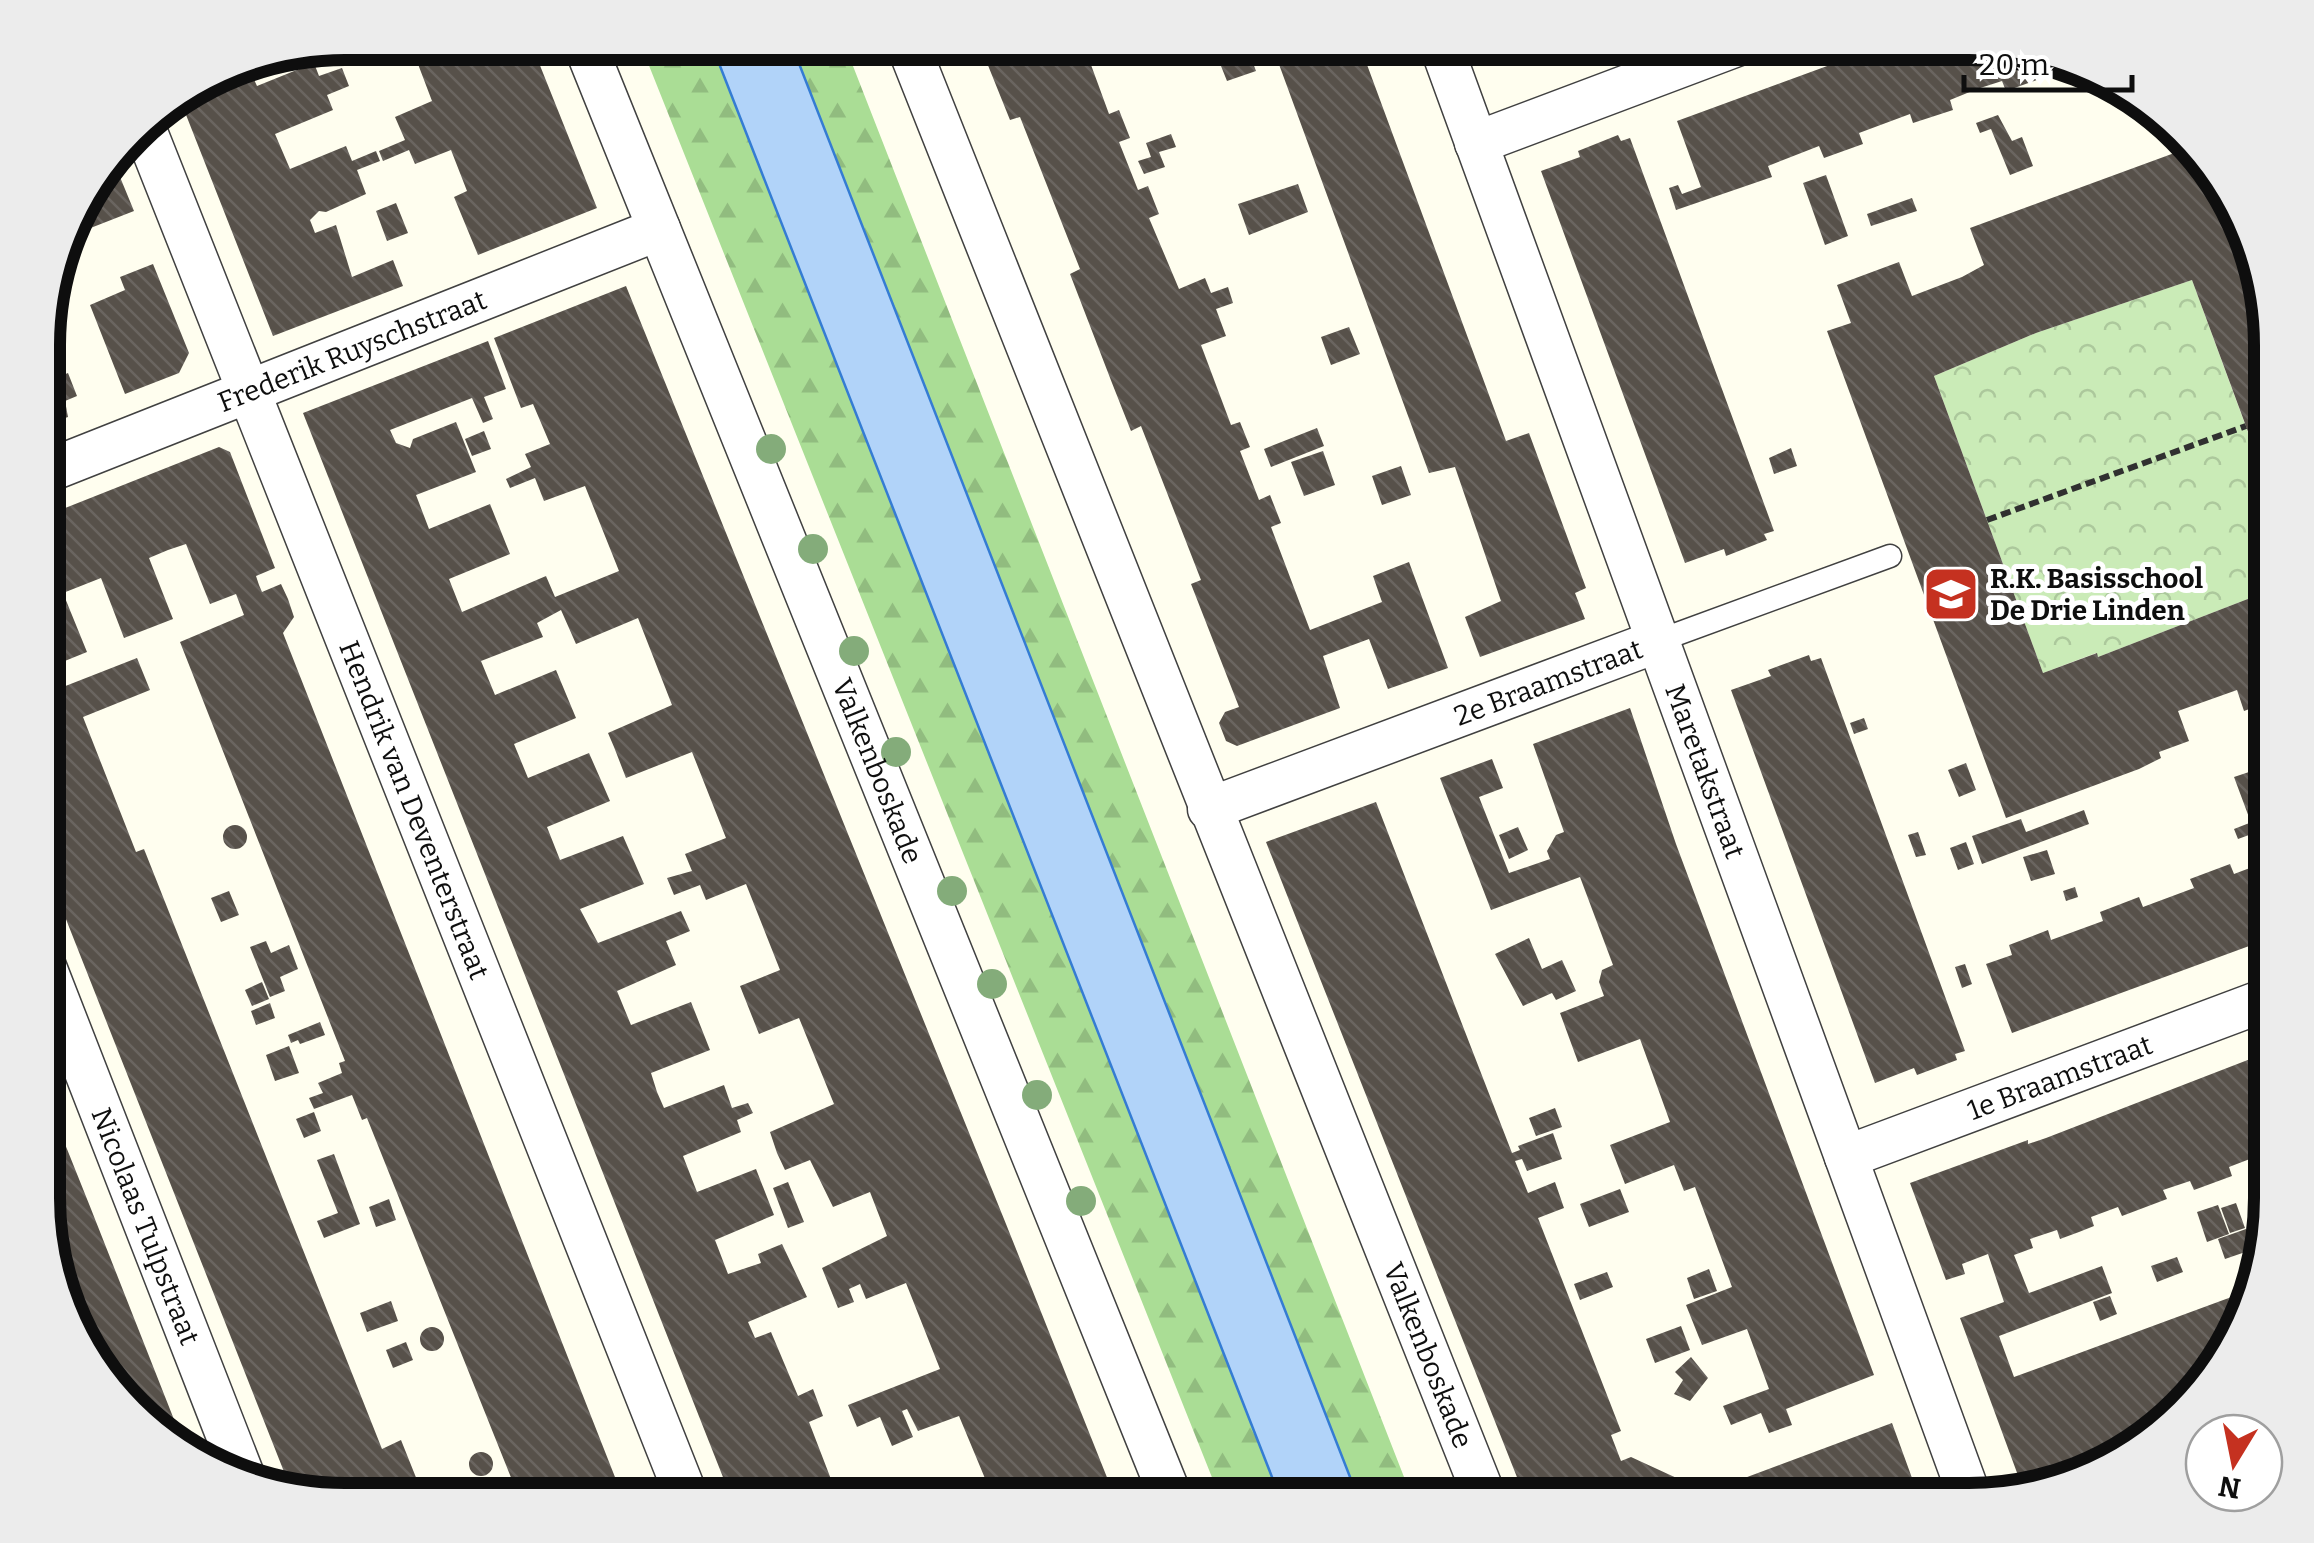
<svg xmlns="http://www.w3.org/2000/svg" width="2314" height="1543" font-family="Bitter,serif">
<defs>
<pattern id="forest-firs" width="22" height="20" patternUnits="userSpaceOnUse" patternTransform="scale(2.5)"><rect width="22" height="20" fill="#aadd95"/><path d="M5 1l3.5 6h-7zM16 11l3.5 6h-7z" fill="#91bc7f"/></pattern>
<pattern id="park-crowns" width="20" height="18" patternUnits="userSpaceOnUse" patternTransform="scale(2.5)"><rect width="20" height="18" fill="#caebb7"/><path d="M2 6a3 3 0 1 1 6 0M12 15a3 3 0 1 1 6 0" fill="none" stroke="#acc89c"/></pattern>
<pattern id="building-back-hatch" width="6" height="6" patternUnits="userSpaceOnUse" patternTransform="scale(2.5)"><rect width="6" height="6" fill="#57514a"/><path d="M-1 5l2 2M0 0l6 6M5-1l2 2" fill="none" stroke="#6a6560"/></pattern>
</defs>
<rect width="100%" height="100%" fill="#fffeef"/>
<path fill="url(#forest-firs)" d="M640,43h71l570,1457h-60z
M791,43h53l569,1457h-54z"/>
<path fill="url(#park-crowns)" d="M2192,280l79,215v95l-173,67 -2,-4 -53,20 -109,-297 102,-43z"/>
<path fill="#b1d3f9" stroke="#357cd3" stroke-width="2.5" d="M711,43h80l568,1457h-78z"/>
<path fill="url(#building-back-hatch)" d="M410,43h121l66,165 -119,47 -24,-58 13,-6 -16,-41 -36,14 -6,-14 -26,11 -4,-10 26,-11 -10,-23 37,-16z
M979,43h104l26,71 10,-4 11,28 -11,4 19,48 10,-4 11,28 -10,4 30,71 26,-11 6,15 17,-6 5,16 -17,6 10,27 -25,9 30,80 9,-3 10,25 -10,4 19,49 11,-5 11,28 -10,4 39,103 72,-28 -9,-26 36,-14 39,106 -60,21 -19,-50 -46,17 17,52 -103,38 -11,-5 -7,-18 6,-11 14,-5 -48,-123 10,-4 -60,-154 -10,5 -19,-48 -42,-109 10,-5 -60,-152 -10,3z
M1281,43h78l147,398 23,-8 57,155 -11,5 10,26 -105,38 -15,-40 36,-16 -46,-134 -26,6 -156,-425z
M1494,43h87l-38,14 -2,-7 -39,15z
M1890,43h80l93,15 -22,8 4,11 -39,14 -4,-10 -25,8 -27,11 3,10 -40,13 -3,-9 -51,19 4,11 -39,14 -5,-12 -51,20 4,11 -96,33 -7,-22 9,-3 4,9 19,-7 -24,-66z
M1250,55l6,16 -29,10 -6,-15z
M246,62l11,24 57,-23 5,13 23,-8 7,18 -22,9 6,15 -58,24 15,35 56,-23 6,15 24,-10 4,10 -23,9 9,24 -40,18 -7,-1 -9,9 5,13 21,-8 16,52 41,-17 10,26 -130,50 -94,-239 51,-32z
M1998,115l14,26 10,-4 11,29 -23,9 -19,-46 -11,4 -4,-10z
M1171,134l5,13 -17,5 6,15 -21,7 -6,-13 13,-4 -5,-14z
M1618,135l3,6 9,-3 144,393 -10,3 3,6 -41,16 -2,-7 -39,14 -144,-392 39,-14 -2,-6z
M2188,148l43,46 40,131v169l-79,-214 -156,53 -102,43 109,297 54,-20 1,4 173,-67v111l-27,10 -7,-21 -59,21 11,30 -30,11 2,6 -22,11 -133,49 -179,-487 24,-8 -14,-38 62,-23 13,34 50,-19 22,-12 -14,-37z
M113,160l21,51 -69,27 9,-28z
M1826,175l22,61 -23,9 -22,-62z
M1298,184l10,28 -59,23 -11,-31z
M1912,198l5,13 -46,15 -4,-12z
M396,203l12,30 -21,8 -11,-30z
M153,264l36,89 -10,20 -54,21 -35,-89 35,-15 -5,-13z
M626,286l380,938 110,276h-122l-35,-84 -41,15 -11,-22 -5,2 11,26 -21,9 -12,-29 -23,10 -9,-22 92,-36 -34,-86 -40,16 -6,-15 -11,5 5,13 -16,6 -16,-40 65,-32 -17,-44 -37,15 -23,-47 -25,10 -8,-17 -7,-21 64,-28 -35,-86 -40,16 -19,-48 40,-16 -34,-86 -40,16 -6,-15 -26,10 -7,-17 25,-7 -7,-17 41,-16 -34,-86 -66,26 -12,-31 -6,-14 64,-28 -34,-87 -62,26 -15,-34 -24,13 6,14 -62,24 14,34 61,-25 20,48 -62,26 14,34 61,-25 11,25 10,23 -63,26 13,33 63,-24 21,48 -64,25 18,34 83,-32 9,20 -24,10 10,24 -59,26 14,34 60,-23 19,48 -59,23 6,19 7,16 60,-23 8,23 16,-5 5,10 -16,7 4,12 -58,24 14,36 59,-23 18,46 -59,25 13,34 33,-11 -3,-9 24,-10 25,53 -59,25 7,16 16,-6 27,64 15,-7 10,27 -14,6 30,78h-107l-429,-1087 185,-72 18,48 -22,8 9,22 -10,4 -11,-25 -82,32 6,13 14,5 3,-9 43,-17 20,50 -60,23 13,34 61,-25 20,50 -61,25 13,33 84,-36 9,21 64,-26 -34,-85 -41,15 -9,-23 -25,10 -4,-9 25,-12 -6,-13 25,-10 -17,-40 -12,4 -27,-70z
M1349,327l11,27 -29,11 -10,-28z
M45,351l11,27 12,-5 9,23 -12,5 3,16 -23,8z
M1317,428l7,18 -53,21 -7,-18z
M484,431l7,18 -19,7 -7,-17z
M219,447l11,5 45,116 -19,8 3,9 3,7 19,-8 7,15 6,18 -11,16 341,867h-104l-153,-382 -5,2 -10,-25 -38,14 -5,-11 14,-5 -5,-10 24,-10 -3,-10 6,-2 -165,-419 64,-27 -8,-21 -26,10 -24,-60 -18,6 -19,8 24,61 -49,19 -23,-60 -38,15 24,59 -42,17v-153z
M1791,448l6,18 -23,8 -5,-16z
M1323,451l12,34 -31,11 -13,-34z
M1401,466l10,29 -29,10 -10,-29z
M1809,655l2,6 10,-3 144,393 -10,3 2,6 -40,15 -3,-7 -39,15 -144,-393 40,-14 -3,-6z
M137,658l13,32 -67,27 53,135 8,-3 238,600 19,-9 16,40 -19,8 5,12h-59l-52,-8 -247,-626v-172z
M1630,708l46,136 198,531 -88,34 6,16 -23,8 -8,-20 -30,12 -8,-19 46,-17 -22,-60 -45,16 -16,-40 46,-18 -37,-100 -11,4 -10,-26 -49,19 -15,-39 60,-23 -30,-83 -62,23 -18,-49 44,-17 -5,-14 3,-12 11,-5 -33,-88 -89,33 -51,-132 52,-19 11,29 -24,9 30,76 41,-14 -3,-8 9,-16 8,-3 -31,-88z
M1864,718l4,11 -14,5 -4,-11z
M1966,763l10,27 -17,7 -11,-27z
M2261,768l10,28v17l-21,7 -16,-43z
M1376,802l136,351 8,-3 -2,-4 35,-13 9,26 -35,12 -5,-12 -7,2 13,32 27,-11 9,26 -26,10 83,213 -10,4 10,26 10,-4 76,35 185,-69 28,77h-394l-260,-658z
M2084,810l5,14 -107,40 -10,-28 49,-17 5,13z
M2257,820l3,11 -22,8 -4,-10z
M223 837a12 12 0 1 1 24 0a12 12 0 1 1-24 0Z
M1518,827l10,23 -19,9 -10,-24z
M1918,832l8,23 -10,2 -8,-22z
M1966,842l8,22 -16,6 -8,-22z
M2047,850l8,24 -24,7 -8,-24z
M2271,860v78l-259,95 -26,-69 26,-9 -3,-10 39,-15 3,10 52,-19 -3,-9 39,-15 4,10 51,-19 -4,-9 40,-15 4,10z
M2075,887l3,10 -12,4 -3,-10z
M229,891l10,24 -18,7 -10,-24z
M1529,938l13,31 20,-9 14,31 -20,9 -4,-7 -29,13 -28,-52z
M266,941l5,12 18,-8 9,24 -18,8 5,14 -15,6 -20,-50z
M1965,964l7,20 -10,4 -7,-21z
M262,982l7,17 -17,7 -7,-16z
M270,1003l5,15 -19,7 -5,-14z
M320,1022l5,13 -25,9 -2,-4 -7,3 -3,-8z
M289,1046l10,27 -24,8 -9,-26z
M2271,1051v111l-13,4 -3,-9 -26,10 3,9 -38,14 -4,-9 -27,9 4,9 -45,17 -4,-9 -27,10 3,9 -15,6 -19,7 -3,-9 -27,9 3,9 -19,7 15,38 73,-27 10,27 -113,43 15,41 231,-85 -25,75 -97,90 -100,32 -63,-171 44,-16 -16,-48 -26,10 3,10 -19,6 -36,-97 118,-43v4l18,-6z
M45,1094l46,115 97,246 -12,-6 -93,-99 -38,-113z
M1555,1108l7,19 -26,9 -7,-18z
M314,1112l7,19 -17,7 -8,-19z
M334,1154l26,70 -36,14 -7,-17 21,-8 -21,-53z
M788,1182l16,40 -16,6 -15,-40z
M1620,1189l9,23 -40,15 -9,-23z
M389,1199l7,21 -20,7 -7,-20z
M2236,1203l9,25 -15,5 -9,-25z
M2218,1205l11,29 -22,8 -10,-30z
M2246,1229l8,20 -29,10 -7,-20z
M2177,1257l6,15 -26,10 -6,-16z
M1709,1269l8,22 -23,8 -7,-21z
M1607,1272l6,15 -33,13 -6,-16z
M2110,1296l7,18 -17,7 -7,-19z
M391,1301l7,20 -31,11 -7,-19z
M1681,1326l9,24 -35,13 -9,-24z
M420 1339a12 12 0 1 1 24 0a12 12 0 1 1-24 0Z
M406,1342l7,18 -20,8 -7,-18z
M1691,1357l17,21 -18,23 -16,-7 9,-14 -8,-8z
M469 1464a12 12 0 1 1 24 0a12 12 0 1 1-24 0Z"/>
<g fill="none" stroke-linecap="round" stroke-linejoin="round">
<g stroke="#414141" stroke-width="25">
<path id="lane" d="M1658,641l232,-85"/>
</g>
<g stroke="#414141" stroke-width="45">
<g id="street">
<path id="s1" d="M584,43l588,1457"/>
<path id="s2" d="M907,43l579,1457"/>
<path id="s3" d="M1440,43l531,1457"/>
<path id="s4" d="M142,122l546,1378"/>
<path d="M1476,143l266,-100"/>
<path id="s5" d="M45,472l614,-243"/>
<path id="s6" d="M1209,809l449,-168"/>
<path id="s7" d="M45,967l201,516"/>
<path id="s8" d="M1846,1157l425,-159"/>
</g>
</g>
<path stroke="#303030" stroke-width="6" stroke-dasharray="10 5" stroke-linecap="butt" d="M1987,520l259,-94"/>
<use href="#lane" stroke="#fff" stroke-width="22"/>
<use href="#street" stroke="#fff" stroke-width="42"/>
</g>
<g fill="#84ac7a">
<circle cx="771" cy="449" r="15"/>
<circle cx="813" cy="549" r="15"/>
<circle cx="854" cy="651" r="15"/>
<circle cx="896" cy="752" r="15"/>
<circle cx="952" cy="891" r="15"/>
<circle cx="992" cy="984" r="15"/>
<circle cx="1037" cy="1095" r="15"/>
<circle cx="1081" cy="1201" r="15"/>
</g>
<defs>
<g id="school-square" transform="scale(2.875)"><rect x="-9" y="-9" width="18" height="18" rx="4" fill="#c53120" stroke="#fff"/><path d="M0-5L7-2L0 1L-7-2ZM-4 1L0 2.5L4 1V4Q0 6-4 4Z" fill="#fff"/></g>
</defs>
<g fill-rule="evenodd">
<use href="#school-square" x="1951" y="594"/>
</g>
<g text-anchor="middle" stroke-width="10" stroke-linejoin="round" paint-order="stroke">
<g font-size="28" fill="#0e0e0e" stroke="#fff">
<text dy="10" stroke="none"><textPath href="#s5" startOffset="330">Frederik Ruyschstraat</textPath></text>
<text dy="10" stroke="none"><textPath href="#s6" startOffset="362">2e Braamstraat</textPath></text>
<text dy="10" stroke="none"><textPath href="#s1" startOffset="785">Valkenboskade</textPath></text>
<text dy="10" stroke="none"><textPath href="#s3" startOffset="775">Maretakstraat</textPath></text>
<text dy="10" stroke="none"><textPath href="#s4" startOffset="740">Hendrik van Deventerstraat</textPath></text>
<text dy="10" stroke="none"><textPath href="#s8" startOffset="228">1e Braamstraat</textPath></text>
<text dy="10" stroke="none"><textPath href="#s7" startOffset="278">Nicolaas Tulpstraat</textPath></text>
<text dy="10" stroke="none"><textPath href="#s2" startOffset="1412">Valkenboskade</textPath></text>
</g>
<g font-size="28" font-weight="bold" fill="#0e0e0e" stroke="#fff" text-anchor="start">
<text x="1990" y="588">R.K. Basisschool<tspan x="1990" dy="32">De Drie Linden</tspan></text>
</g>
</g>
<path d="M0 0H2314V1543H0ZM345 60H1969A285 285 0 0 1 2254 345V1198A285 285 0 0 1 1969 1483H345A285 285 0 0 1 60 1198V345A285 285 0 0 1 345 60Z" fill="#ececec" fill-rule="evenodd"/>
<path fill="none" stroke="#0e0e0e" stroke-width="12" d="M345 60H1969A285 285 0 0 1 2254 345V1198A285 285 0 0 1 1969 1483H345A285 285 0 0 1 60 1198V345A285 285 0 0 1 345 60Z"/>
<g transform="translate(2234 1463) rotate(190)"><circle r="48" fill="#ffffff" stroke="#9f9f9f" stroke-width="2.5"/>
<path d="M0-8L18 38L0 25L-18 38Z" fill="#c53120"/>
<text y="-15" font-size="28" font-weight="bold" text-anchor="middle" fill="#0e0e0e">N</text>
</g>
<path d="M1964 75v15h168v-15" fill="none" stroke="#0e0e0e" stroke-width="5"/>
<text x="1979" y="75" font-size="30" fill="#0e0e0e" stroke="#ffffff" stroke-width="8" paint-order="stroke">20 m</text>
</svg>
